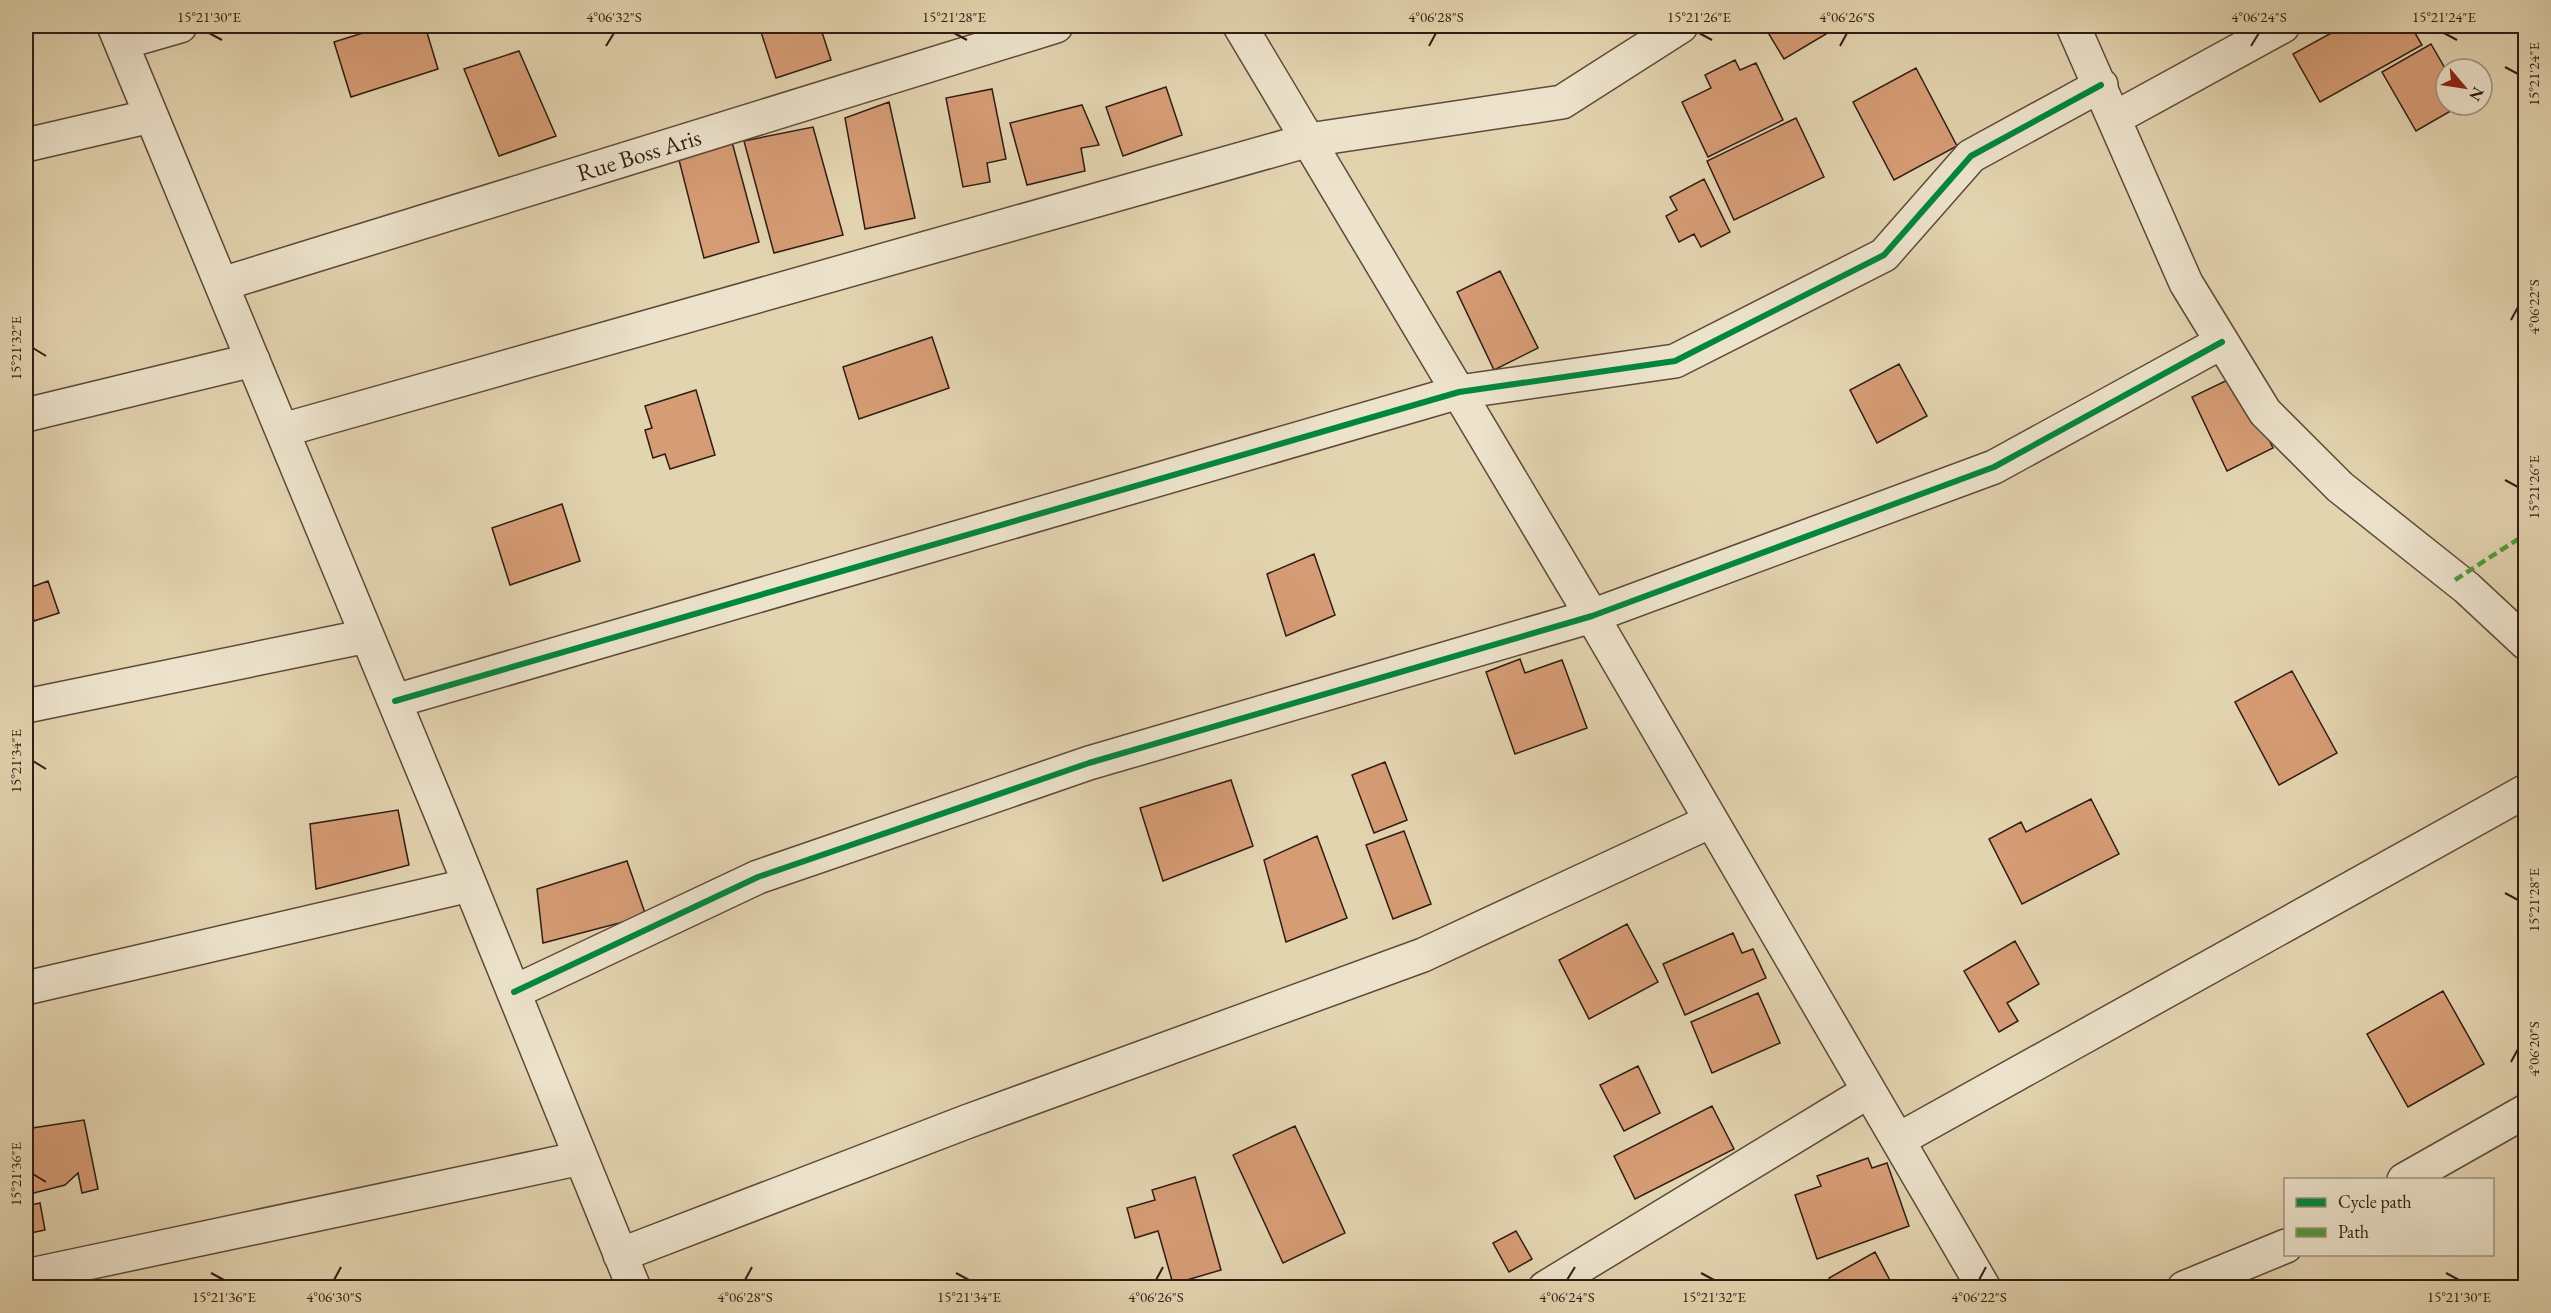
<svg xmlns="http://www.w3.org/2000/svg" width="2551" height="1313" font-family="'EB Garamond',serif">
<rect width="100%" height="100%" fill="#e3d4b0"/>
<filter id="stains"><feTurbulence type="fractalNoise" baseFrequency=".00333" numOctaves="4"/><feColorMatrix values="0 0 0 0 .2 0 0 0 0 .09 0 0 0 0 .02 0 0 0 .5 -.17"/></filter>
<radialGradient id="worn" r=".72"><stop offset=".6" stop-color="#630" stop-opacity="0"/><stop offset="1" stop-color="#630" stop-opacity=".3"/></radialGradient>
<path fill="#d69c75" stroke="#301c13" stroke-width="1.5" d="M385,26h40l13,43 -87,28 -17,-55z
M759,26h61l11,34 -55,18z
M1764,26h57l5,8 -42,25z
M2344,26h67l11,19 -102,57 -27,-48z
M2431,44l15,26v35h15l-45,26 -34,-59z
M519,51l37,85 -57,20 -35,-87z
M1735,60l5,10 16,-7 27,57 -75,37 -26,-55 29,-14 -6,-13z
M1916,68l41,78 -63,34 -41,-78z
M1166,87l16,48 -59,21 -17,-49z
M992,89l14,70 -19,4 3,19 -27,5 -17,-89z
M889,102l26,116 -50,11 -20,-111z
M1082,105l17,40 -18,3 4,23 -58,14 -17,-62z
M1796,118l28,59 -90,43 -27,-59z
M813,127l30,108 -69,18 -30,-112z
M732,142l27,100 -55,16 -26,-102z
M1704,179l26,53 -29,15 -7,-13 -15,8 -13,-26 11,-6 -7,-13z
M1500,271l38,77 -44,22 -37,-78z
M932,337l17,51 -90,31 -16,-52z
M1899,364l28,52 -50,27 -27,-53z
M2238,375l35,73 -46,23 -35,-74z
M696,390l19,65 -45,14 -5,-15 -12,4 -8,-28 7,-2 -7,-22z
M562,504l18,57 -70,24 -18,-57z
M1314,554l21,61 -49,21 -19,-62z
M48,581l11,32 -25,8 -8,-32z
M1520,659l5,14 37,-13 25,68 -72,26 -29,-82z
M2292,671l45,82 -58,32 -44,-83z
M1385,762l22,58 -33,13 -22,-58z
M1231,780l22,66 -90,35 -23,-73z
M2091,799l28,55 -97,50 -33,-65 32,-17 5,10z
M398,810l11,55 -93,24 -6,-65z
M1404,831l27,73 -38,15 -27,-74z
M1317,836l30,82 -61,24 -22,-82z
M627,861l19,55 -103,27 -6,-54z
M1627,924l31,58 -69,37 -30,-59z
M1733,933l9,20 11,-4 13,29 -81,37 -22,-51z
M2015,941l24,43 -32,19 11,18 -19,11 -35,-61z
M2443,991l41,73 -76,43 -41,-73z
M1758,993l22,50 -68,30 -21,-51z
M1638,1066l22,47 -36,18 -24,-46z
M1712,1106l22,43 -99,50 -21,-43z
M84,1120l14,69 -16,4 -4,-20 -13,12 -39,10v-66z
M1295,1126l50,107 -62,30 -50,-108z
M1868,1158l4,10 15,-5 22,63 -92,33 -22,-64 26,-9 -4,-10z
M1195,1177l26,93 -48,14 -15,-53 -23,7 -8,-30 28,-8 -3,-10z
M40,1203l5,27 -19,4v-28z
M1516,1231l16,28 -23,13 -16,-29z
M1875,1252l19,36h-60l-5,-10z"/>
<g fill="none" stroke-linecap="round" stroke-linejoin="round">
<g stroke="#5d4a3a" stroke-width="36">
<path id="minor" d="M114,26l328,790 192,472
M1240,26l352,590 392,672
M2073,26l113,257 79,129 75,75 127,101 59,55
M121,43l59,-17
M2115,118l168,-92
M26,145l125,-29
M222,284l834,-258
M26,415l227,-55
M283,430l1026,-290 253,-38 119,-76
M395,701l1064,-309 216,-31 209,-106 87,-99 130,-71
M26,706l341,-70
M26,988l444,-103
M514,992l244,-115 331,-114 503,-147 402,-149 228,-125
M1898,1140l628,-349
M2404,1180l122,-69
M620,1255l346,-133 457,-167 288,-134
M26,1276l555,-118
M1545,1288l324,-197
M2184,1288l102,-42"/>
</g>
<use href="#minor" stroke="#ede3cc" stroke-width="33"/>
<path stroke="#509a3d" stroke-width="4.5" stroke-dasharray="9 4.5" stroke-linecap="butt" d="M2455,580l71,-46"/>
<g stroke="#ede3cc" stroke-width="10">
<path id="cycleway" d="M395,701l1064,-309 216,-31 209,-106 87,-99 130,-71
M514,992l244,-115 331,-114 503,-147 402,-149 228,-125"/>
</g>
<use href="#cycleway" stroke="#00873e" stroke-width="6"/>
</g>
<path fill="none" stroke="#301c13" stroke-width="2" d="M209,33l13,7M954,33l13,7M1699,33l13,7M2444,33l13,7M606,46l8,-13M1429,46l7,-13M1840,46l7,-13M2251,46l8,-13M2505,67l13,7M2511,320l7,-13M33,348l13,8M2505,480l13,7M33,761l13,8M2505,893l13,7M2511,1062l7,-13M33,1174l13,8M211,1273l13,7M956,1273l13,7M1701,1273l13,7M2446,1273l13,7M334,1280l7,-13M745,1280l7,-13M1156,1280l7,-13M1567,1280l8,-13M1979,1280l7,-13"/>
<g text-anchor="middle" stroke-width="4.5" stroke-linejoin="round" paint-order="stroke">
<g font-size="24" fill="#301c13" stroke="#ede3cc">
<text transform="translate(639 155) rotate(-17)" y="8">Rue Boss Aris</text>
</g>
</g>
<rect width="2551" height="1313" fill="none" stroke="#e3d4b0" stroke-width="66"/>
<rect x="2284" y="1178" width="210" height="78" fill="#ede3cc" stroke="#a19382" stroke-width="1.5"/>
<rect x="2296" y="1198" width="30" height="9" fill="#00873e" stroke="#a19382" stroke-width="1.5"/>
<text x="2338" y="1208" font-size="18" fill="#301c13">Cycle path</text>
<rect x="2296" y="1228" width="30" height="9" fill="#509a3d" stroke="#a19382" stroke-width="1.5"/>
<text x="2338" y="1238" font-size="18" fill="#301c13">Path</text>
<g transform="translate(2464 87) rotate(119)"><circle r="28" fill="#ede3cc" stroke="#a19382" stroke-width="1.5"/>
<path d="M0-4.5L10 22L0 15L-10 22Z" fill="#8f2418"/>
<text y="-9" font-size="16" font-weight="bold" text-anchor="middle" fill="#301c13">N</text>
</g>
<rect x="33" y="33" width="2485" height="1247" fill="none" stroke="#301c13" stroke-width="2"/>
<g font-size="15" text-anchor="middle" fill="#301c13">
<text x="209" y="22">15°21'30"E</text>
<text x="614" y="22">4°06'32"S</text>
<text x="954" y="22">15°21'28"E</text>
<text x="1436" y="22">4°06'28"S</text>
<text x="1699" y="22">15°21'26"E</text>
<text x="1847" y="22">4°06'26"S</text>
<text x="2259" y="22">4°06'24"S</text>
<text x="2444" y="22">15°21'24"E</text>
<text transform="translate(2534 74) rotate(-90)" y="5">15°21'24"E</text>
<text transform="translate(2534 307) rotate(-90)" y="5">4°06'22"S</text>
<text transform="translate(16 348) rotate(-90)" y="5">15°21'32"E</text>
<text transform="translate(2534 487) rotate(-90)" y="5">15°21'26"E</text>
<text transform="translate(16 761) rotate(-90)" y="5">15°21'34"E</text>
<text transform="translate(2534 900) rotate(-90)" y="5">15°21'28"E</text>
<text transform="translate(2534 1049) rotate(-90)" y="5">4°06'20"S</text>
<text transform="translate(16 1174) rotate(-90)" y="5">15°21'36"E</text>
<text x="224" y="1302">15°21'36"E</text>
<text x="334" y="1302">4°06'30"S</text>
<text x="745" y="1302">4°06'28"S</text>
<text x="969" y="1302">15°21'34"E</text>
<text x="1156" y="1302">4°06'26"S</text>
<text x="1567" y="1302">4°06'24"S</text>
<text x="1714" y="1302">15°21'32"E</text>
<text x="1979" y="1302">4°06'22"S</text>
<text x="2459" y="1302">15°21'30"E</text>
</g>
<rect width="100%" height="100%" filter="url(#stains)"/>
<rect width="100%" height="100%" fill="url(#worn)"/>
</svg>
